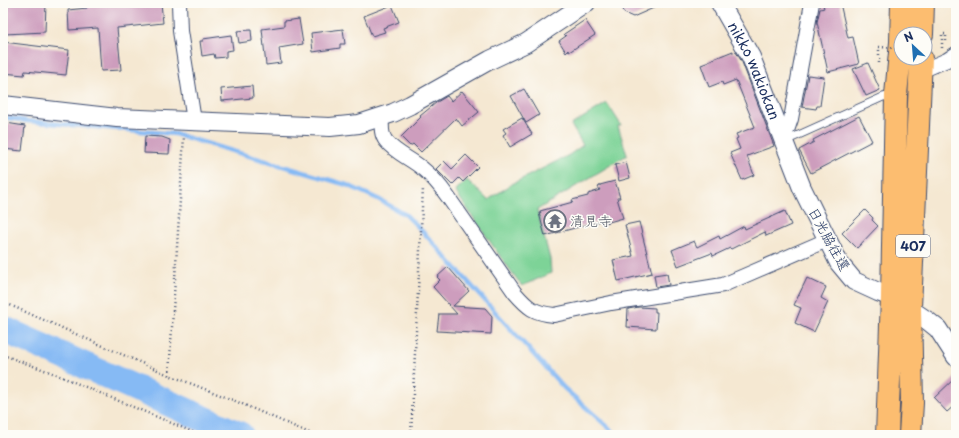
<svg xmlns="http://www.w3.org/2000/svg" width="959" height="438" font-family="'Playpen Sans','Klee One',sans-serif">
<rect width="100%" height="100%" fill="#fdfcf7"/>
<filter id="ink" filterUnits="userSpaceOnUse"><feTurbulence type="fractalNoise" baseFrequency=".025" numOctaves="2"/><feDisplacementMap in="SourceGraphic" scale="8" xChannelSelector="R" yChannelSelector="G"/><feConvolveMatrix kernelMatrix="1 2 1 2 8 2 1 2 1" color-interpolation-filters="sRGB"/></filter>
<filter id="wash" filterUnits="userSpaceOnUse"><feTurbulence type="fractalNoise" baseFrequency=".012" numOctaves="4" result="noise"/><feDisplacementMap in="SourceGraphic" scale="16" xChannelSelector="R" yChannelSelector="G"/><feGaussianBlur stdDeviation="0.9" result="paint"/><feColorMatrix in="noise" values="0 0 0 0 0 0 0 0 0 0 0 0 0 0 0 0 0 1.4 0 .05"/><feComposite in="paint" operator="in"/></filter>
<g filter="url(#wash)">
<rect width="100%" height="100%" fill="#f5e8d2"/>
<path fill="#7dd397" stroke="#4c817a" d="M607,103l14,22 -3,1 9,29 -90,55 13,49 1,14 -29,13 -22,-30 -45,-65 12,-11 21,20 24,-16 57,-29 14,-10 -12,-20z"/>
<g fill="none" stroke-linecap="round" stroke-linejoin="round">
<path stroke="#86baf4" stroke-width="4.5" d="M3,117l24,4 148,13 172,51 31,14 28,16 18,18 140,155 53,47"/>
<path stroke="#86baf4" stroke-width="27" d="M3,329l237,106"/>
</g>
<g id="blocks">
<path fill="#cd9dbd" d="M6,3h40l-1,29 -40,2z
M86,3h75l2,20 -46,5 4,42 -20,1 -3,-43 -29,2 -1,-20 19,-2z
M618,3h47l-32,14 -9,-4z
M835,3h5l8,35 5,-1 6,27 -31,8 -11,-50 3,-13 4,-1 -1,-3z
M392,5l7,17 -16,6 2,4 -13,4 -8,-20z
M299,19l4,25 -24,4 2,15 -15,2 -4,-36 22,-3v-5z
M585,20l10,15 -26,17 -1,-2 -2,2 -7,-11 7,-5 -2,-2z
M343,29l2,15h-5v4l-27,4 -2,-19z
M251,30l1,11 -13,2 -2,-12z
M231,35l2,15 -7,1v6l-11,1 -1,-4 -12,2 -2,-15h3v-2z
M3,42l66,8 -3,25 -41,-4 -1,4 -21,-2z
M733,51v2l3,-1 6,10 32,84 -27,10 7,19 -12,5 -12,-27 10,-4 -4,-10 2,-1 -2,-4 19,-7 -19,-47 -13,5 -1,-3 -13,5 -8,-22 8,-3 -1,-1z
M868,63l12,27 -14,6 -13,-27z
M808,75l16,2 -4,29h-3l-1,3 -14,-2z
M252,86l1,12 -31,3 -1,-12z
M524,89l15,26 -13,8 -15,-27z
M462,91l17,21 -17,14 -6,-8 -35,34 -8,-8 -3,2 -9,-9 20,-20 -1,-1 17,-14 10,-6 4,5z
M859,116l13,25 -61,32 -12,-23 15,-8 -1,-2z
M522,118l10,16 -22,13 -7,-12 3,-2 -3,-4z
M6,123l19,3 -3,25 -19,-2z
M145,136l17,1 8,3 -1,14 -25,-1z
M466,155l12,12 -15,15 -4,-4 -7,7 -16,-16 8,-8 8,8z
M626,162l4,16 -11,3 -4,-16z
M615,181l5,17h-3l6,20 -21,6 -1,-3 -56,15 -6,-23h2l-1,-2 33,-9 -1,-2 16,-4v-2l12,-4 -2,-3 2,-1v-1z
M865,210l8,8 -1,2 6,6 -21,22 -15,-15z
M785,211l6,14 -25,11 -1,-4 -34,17 -1,-1 -17,8 -1,-3 -34,13 -6,-16 22,-9 3,6 22,-11 1,3 24,-13 1,3z
M639,222l13,51 -34,8 -5,-21 20,-4 -8,-31z
M448,267l21,24 -16,15 32,2 7,8 -1,18 -54,-3 2,-17h18l-24,-27 7,-7 -3,-3z
M667,273l2,12 -13,2 -2,-12z
M807,278l19,9 -5,11 7,4 -14,30 -19,-9 6,-15 -7,-3z
M639,307l16,1v4h2l-1,17 -29,-2 1,-18z
M956,377v27l-9,8 -13,-14z"/>
</g>
</g>
<g filter="url(#ink)">
<use href="#blocks" fill-opacity="0" stroke="#3c4b6f" stroke-width="1"/>
<g fill="none" stroke-linecap="round" stroke-linejoin="round">
<g stroke="#3c4b6f" stroke-width="9">
<path id="service" d="M783,142l100,-45 10,-2"/>
</g>
<g stroke="#3c4b6f" stroke-width="16">
<path id="minor" d="M179,3l1,28 14,90
M921,71l26,-11 9,-6
M382,116c0,8 -2,18 4,25 9,12 26,18 37,28 10,8 18,18 25,28l67,96c13,15 19,20 39,22l57,-12 112,-18 104,-45
M783,142l8,-23 21,-116"/>
</g>
<g stroke="#3c4b6f" stroke-width="20">
<g id="tertiary">
<path id="s1" d="M720,3l31,54 51,131 37,75 15,18 24,11 14,5 36,24 10,8 18,28"/>
<path d="M3,105l114,13 213,9 29,-3 34,-11 17,-8 80,-45 36,-17 60,-40"/>
</g>
</g>
<g stroke="#3c4b6f" stroke-width="24">
<path id="trunk" d="M922,34l1,-31
M887,435l5,-138 4,-202 5,-53 1,-39
M910,435l2,-32 -2,-95 11,-250"/>
</g>
<path stroke="#3c4b6f" stroke-width="2.5" stroke-dasharray="1 3" stroke-linecap="butt" d="M942,48v-14h4v9
M879,63v-16
M3,302l166,73 64,25 81,35
M3,355l47,17 150,63
M169,375l15,-239
M411,435l12,-247"/>
<use href="#service" stroke="#fff" stroke-width="7"/>
<use href="#minor" stroke="#fff" stroke-width="14"/>
<use href="#tertiary" stroke="#fff" stroke-width="18"/>
<use href="#trunk" stroke="#fcbd6f" stroke-width="22"/>
<path stroke="#3c4b6f" stroke-width="2.5" stroke-dasharray="1 3" stroke-linecap="butt" d="M879,47l22,1"/>
</g>
</g>
<defs>
<g id="temple-ring" transform="scale(1.15)"><circle r="9.5" fill="#fdfcf7" stroke="#6b7280" stroke-width="1.5"/><path d="M0-6L5-2H3V0L6.5 2.5H4V6H1.5V3h-3V6H-4V2.5H-6.5L-3 0V-2H-5Z" fill="#6b7280"/></g>
</defs>
<g fill-rule="evenodd">
<use href="#temple-ring" x="555" y="221"/>
</g>
<g text-anchor="middle" stroke-width="3" stroke-linejoin="round" paint-order="stroke">
<rect fill="#fdfcf7" stroke="#5f6c8c" stroke-width="1" x="896" y="235" width="34" height="22" rx="3"/>
<g font-size="13" font-weight="bold" fill="#1b2f5e">
<text x="913" y="251">407</text>
</g>
<g font-size="14" fill="#1b2f5e" stroke="#fdfcf7">
<text dy="5" stroke="none"><textPath href="#s1" startOffset="76">nikko wakiokan</textPath></text>
<text transform="translate(829 239) rotate(61)" y="5">日光脇往還</text>
</g>
<g font-size="14" fill="#5b616d" stroke="#fdfcf7" text-anchor="start">
<text x="570" y="226">清見寺</text>
</g>
</g>
<rect width="959" height="438" fill="none" stroke="#fdfcf7" stroke-width="16"/>
<g transform="translate(913 46) rotate(334)"><circle r="19" fill="#fdfcf7" stroke="#a3aaba"/>
<path d="M0-3L7 15L0 10L-7 15Z" fill="#1f6fb2"/>
<text y="-6" font-size="11" font-weight="bold" text-anchor="middle" fill="#1b2f5e">N</text>
</g>
</svg>
